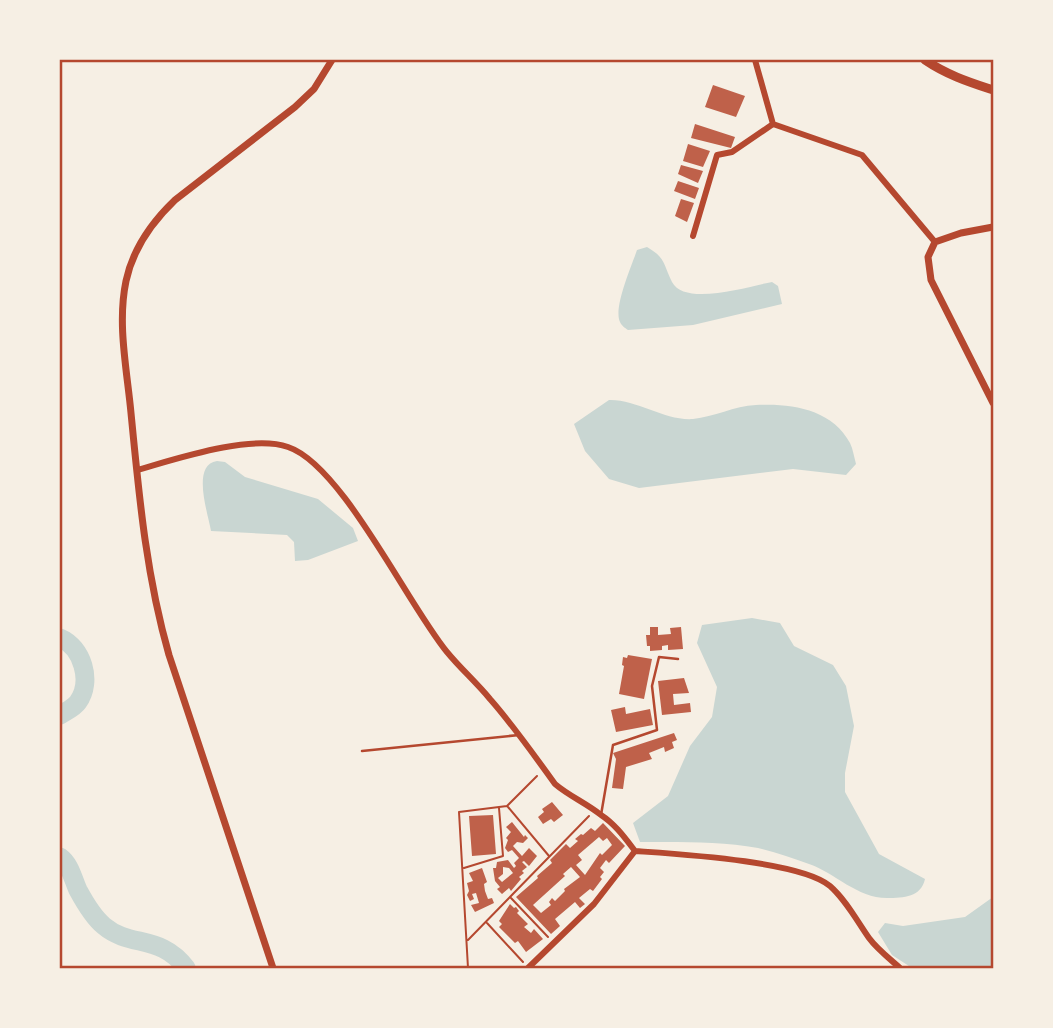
<svg xmlns="http://www.w3.org/2000/svg" width="1053" height="1028" font-family="Arial,sans-serif">
<rect width="100%" height="100%" fill="#f6efe4"/>
<path fill="#c9d6d2" d="M647,247c19,11 16,17 25,35 13,25 77,4 100,0l6,4 4,18 -89,21 -65,5c-3,-2 -7,-5 -8,-8 -7,-14 12,-57 17,-72z
M609,400c27,-1 56,21 84,19 21,-2 41,-13 63,-14 35,-2 76,4 94,38 3,6 4,14 6,21l-10,11 -53,-6 -154,19 -30,-9 -24,-28 -11,-27z
M217,461l8,1 20,15 73,22 35,29 5,13 -50,19 -13,1 -1,-19 -7,-7 -76,-4c-3,-18 -20,-66 6,-70z
M752,618l28,5 14,23 39,19 13,21 8,40 -9,47v19l34,62 46,25c-4,18 -21,19 -38,19 -30,0 -52,-25 -78,-34 -16,-6 -34,-12 -51,-16 -38,-7 -80,-6 -118,-6l-7,-19 35,-27 22,-50 22,-29 5,-30 -20,-44 5,-18z
M993,897v71h-81l-20,-13 -14,-23 7,-9 18,3 62,-9z"/>
<g fill="none" stroke-linecap="round" stroke-linejoin="round">
<path stroke="#c9d6d2" stroke-width="19" d="M60,638c22,9 33,43 18,64 -4,6 -12,9 -18,13
M60,857c10,7 13,22 18,33 7,13 15,27 26,36 26,22 57,8 82,42"/>
</g>
<path fill="#bf614a" fill-rule="evenodd" d="M713,85l32,11 -9,21 -31,-10z
M695,124l40,13 -4,11 -40,-10z
M688,144l22,7 -7,16 -20,-6z
M681,165l22,6 -5,12 -20,-9z
M678,181l21,7 -4,11 -21,-8z
M681,199l13,4 -7,19 -12,-6z
M650,627h8v8l13,-1 -1,-6 11,-1 2,22 -15,1v-5l-6,1v4l-12,1v-5h-3l-1,-11h4z
M628,655l24,4 -8,40 -25,-5 5,-28 -2,-1 1,-8 4,1z
M684,678l5,15 -16,1 1,11 16,-2 1,9 -29,3 -4,-34z
M625,707l1,7 24,-5 3,16 -37,7 -5,-22z
M674,733l3,7 -5,2 2,6 -9,4 -1,-5 -15,6 3,6 -26,8 -3,22 -11,-1 4,-29 -3,-6z
M552,802l11,13 -9,7 -3,-3 -8,5 -5,-7 6,-5 -2,-3z
M493,815l3,39 -24,2 -3,-40z
M512,822l12,15 1,-2 3,3 -5,5 -6,-1 -4,4 9,10 7,-8 8,8 -8,10 -5,-5 -2,1 5,5 -5,4 2,2 -5,4 2,2 -10,12 -2,-3 -7,6 -5,-5 3,-2 -5,-6 -2,-13h3l1,-6 11,-2 6,8 2,-2 -2,-3 5,-5 -7,-8 -4,2 -3,-4 3,-8 -2,-2 5,-6 -5,-5zM503,867l6,1 4,5 -11,9 -4,-4 5,-4z
M603,823l22,23 -16,17 -3,-3 -6,8 4,4 -4,5 2,2 -9,12 -3,-2 -11,9 6,6 -5,4 -5,-6 -20,17 5,7 -9,8 -35,-37 22,-19 -1,-2 15,-13 -2,-3 16,-16 4,4 8,-7 -3,-2 6,-5 2,1 8,-7 4,3zM599,837l4,4 4,-3 5,7 -10,10 -2,-2 -15,22 -9,-10 6,-5 -4,-5zM571,867l9,10 -16,12 1,2 -10,10 -3,-3 -3,4 2,3 -10,8 -8,-8 32,-29 -2,-2z
M482,868l5,14 -3,2 1,7 3,8 4,-1 2,5 -19,9 -4,-7 8,-2 -3,-10 -4,1 2,5 -4,2 -3,-6 2,-4 -2,-8 6,-2 -4,-8z
M510,904l4,4 2,-1 3,4 -2,2 11,11 -4,3 7,6 3,-4 9,10 -17,13 -8,-11 -3,2 -16,-16 3,-3 -3,-3z"/>
<g fill="none" stroke-linecap="round" stroke-linejoin="round">
<path stroke="#b5482f" stroke-width="2" d="M508,807l41,49
M464,868l39,-12 -4,-48
M511,898l37,39
M487,923l36,39
M468,940l121,-124
M468,968l-9,-156 48,-6 30,-30"/>
<path stroke="#b5482f" stroke-width="2.5" d="M362,751l157,-16
M601,815l12,-70 44,-15 -5,-44 7,-29 19,2"/>
<path stroke="#b5482f" stroke-width="6" d="M755,60l18,64
M693,236l24,-81 15,-3 41,-28 89,31 73,87
M137,470c39,-11 113,-36 151,-23 54,18 120,158 159,205 13,16 29,30 43,47 23,26 44,56 65,85 14,12 31,19 46,31 14,9 24,23 34,36 42,3 166,10 195,35 16,14 27,35 39,52 8,11 21,21 31,30
M528,968l66,-64 41,-53"/>
<path stroke="#b5482f" stroke-width="7" d="M993,227l-32,6 -26,9 -7,15 3,23 62,123
M273,968l-104,-313c-23,-80 -30,-160 -38,-242 -4,-43 -14,-89 -5,-132 7,-33 26,-59 49,-81l120,-93 19,-18 18,-29"/>
<path stroke="#b5482f" stroke-width="9" d="M925,60c22,15 44,22 68,30"/>
</g>
<rect width="1053" height="1028" fill="none" stroke="#f6efe4" stroke-width="122"/>
<rect x="61" y="61" width="931" height="906" fill="none" stroke="#b5482f" stroke-width="2.5"/>
</svg>
